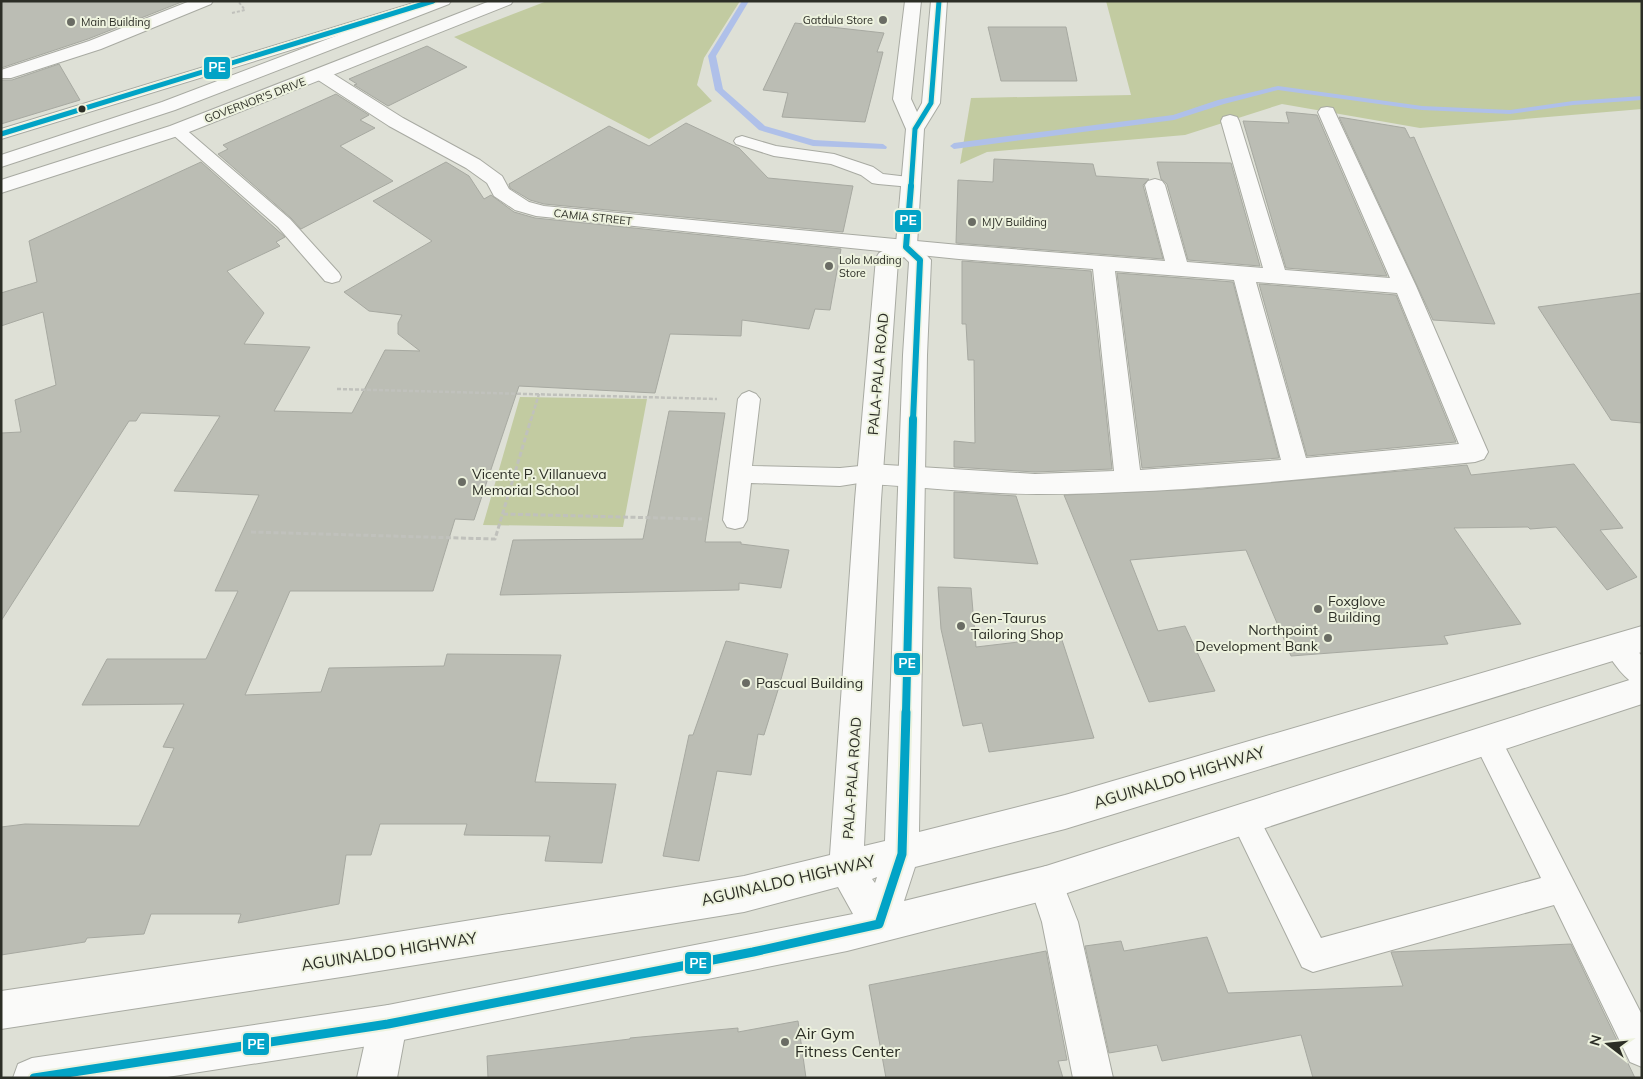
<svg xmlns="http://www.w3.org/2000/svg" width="1643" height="1079" font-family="Mulish,sans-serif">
<rect width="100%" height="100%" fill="#dee0d6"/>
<path fill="#c2cba1" d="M547,1h193l-36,57 -7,27 15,16 -63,38 -195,-102z
M1106,1h536v108l-222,19 -138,-24 -97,31 -198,17 -27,12 11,-66 160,-3z
M520,397l127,2 -24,128 -140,-2z"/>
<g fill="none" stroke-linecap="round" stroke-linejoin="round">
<path fill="#afc0e9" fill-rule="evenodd" d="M742,1h7l-33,55 7,33 42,37 49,14 69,4 4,3 -1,2 -73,-3 -54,-16 -44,-40 -7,-34z
M1278,86l144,20 88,4 63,-9 69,-5v4l-69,5 -63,9 -88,-4 -144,-20 -54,14 -50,16 -220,29 -4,-3 4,-3 219,-28 45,-15z"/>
</g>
<path fill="#bbbdb4" stroke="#a7a9a1" d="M1,1h183l-96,38 -87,29z
M795,23l89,10 -7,19h6l-18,70 -83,-5 6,-24 -25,-3z
M988,27h78l11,54h-76z
M427,46l40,21 -79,39 -34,-21 3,-1 -8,-5z
M59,64l21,36 -79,24v-44h11z
M336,94l33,21 -9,5 15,8 -35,18 53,35 -92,48 -10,-11 -73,-64 10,-5 -5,-4z
M1286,112l31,3 70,161 -101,-8 -43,-147 46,2z
M1339,117l66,11 5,10 4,-1 81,187 -62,-4z
M686,123l53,25 29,30 85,8 -10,46 -299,-28 -14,-4 -20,-12 -1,-4 100,-58 40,20z
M994,159l99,5 3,12 53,3 -6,6 20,74 -207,-16 2,-63 35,2z
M201,162l84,75 -9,5 4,4 -53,25 37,42 -20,31 66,3 -36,64 78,2 33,-63 35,1 -22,-17v-11l4,-8 -33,-4 -25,-19 88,-51 -59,-40 73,-39 23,14 15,23 7,-4 23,17 21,6 306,31 -11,61 -15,-1 -6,20 -67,-9 -1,16 -71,-2 -15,59 -136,-7 -45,134 -19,-1 -22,72h-143l-45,104 76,-3 8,-24 115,-2 3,-12 114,1 -26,127 81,2 -14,79 -57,-2 5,-25 -86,-1 3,-11h-87l-9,31h-25l-7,49 -101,19 3,-9h-90l-7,20 -57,4 -2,4 -84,13v-128l24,-3 114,2 35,-78 -11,-1 21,-43 -102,1 25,-46h99l32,-68h-23l44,-96 -85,-4 46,-75 -79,-3 -5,8h-7l-128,200v-188l20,-1 -6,-32 41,-15 -13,-73 -42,14v-33l36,-11 -8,-41z
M1157,162l74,1 29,103 -72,-6 -21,-76 -6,-5z
M962,261l129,10 21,198 -77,3 -81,-5v-26l21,2 -1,-83h-6l-2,-36h-4z
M1117,273l116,9 46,176 -137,10z
M1259,284l137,11 60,147 -149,14z
M1642,293v130l-31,-3 -73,-113z
M669,411l56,2 -20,129h36v2l48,6 -8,38 -42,-5v7l-239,5 13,-55 130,-1z
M1574,464l49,64 -23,2 37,47 -30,13 -51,-63 -26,2 -2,-2 -74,1 67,96 -77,12 4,8 -157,12 -45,-106 -116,10 28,71 27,-5 30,65 -66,11 -85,-207 138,-6 265,-24 4,10z
M954,492l62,4 22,68 -84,-6z
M938,587l33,1 5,59 85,-10 33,101 -105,14 -7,-29 -19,3 -22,-97z
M726,641l62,13 -10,36 -14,45 -6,-1 -7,41 -34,-4 -18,90 -36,-5 26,-121h4z
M1207,937l21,56 175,-7 -12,-34 180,-8 64,134h-322l-12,-43 -139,26 -5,-16 -48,8 -24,-107 36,-5 3,10z
M1046,951l21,109 -9,1 5,17h-177l-17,-93z
M798,1021l8,57h-318l-1,-22 143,-17v-1l108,-10v4z"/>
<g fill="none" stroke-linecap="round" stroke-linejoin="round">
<g stroke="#a8aaa2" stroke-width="2">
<path id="service" d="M420,1l19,1 -2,3 -436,134v-10z
M177,125l6,2 107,92 49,54 2,4 -2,4 -7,2 -7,-2 -47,-54 -107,-94 -2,-3 2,-3z
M742,136l34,10 58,8 39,13 10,7 34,4 3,4 -3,4 -6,1 -33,-3 -6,-1 -11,-8 -30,-11 -57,-8 -38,-12 -2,-3 2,-3z
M749,391l7,3 4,5 -8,67 88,2 30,-3 8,3 3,6 -3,6 -38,6 -89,-3 -4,37 -4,7 -8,2 -8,-2 -4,-7 15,-121 4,-5z
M1617,635l9,3 16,18v32c-16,-6 -31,-27 -38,-42l4,-8z
M1487,727l10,4 145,284v52l-12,-5 -76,-157 -241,67 -11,-5 -72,-149 4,-10 10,-4 10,4 67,130 220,-60 -68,-138 4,-9z"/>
</g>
<g stroke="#a8aaa2" stroke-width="2">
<path id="minor" d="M190,1h23l-2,3 -110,45 -90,29h-10v-8l88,-29z
M321,69l6,1 76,48 77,42 22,16 7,13 20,13 15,4 415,39 206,16 -20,-76 3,-4 7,-2 7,2 3,4 22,77 76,6 -42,-147 2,-4 7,-2 7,2 2,4 46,149 105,8 -72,-166 3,-4 6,-1 6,1 83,178 72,166 -4,7 -9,3c-145,14 -292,32 -438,32 -55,0 -113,-7 -167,-10l-9,-3 -4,-7 4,-7 9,-3 165,10 79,-3 -21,-202 -134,-10 -423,-43 -21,-6 -21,-14 -7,-13 -21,-15 -77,-42 -74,-48 -3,-4 3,-4zM1115,271l119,9 47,180 -141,10zM1256,282l141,11 62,151 -153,14z
M1046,866l12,5 20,51 35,156h-40l-31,-156 -13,-39 5,-12z
M388,1005l13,6 6,13 -10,54h-40l12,-54 6,-13z"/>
</g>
<g stroke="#a8aaa2" stroke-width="2">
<path id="primary" d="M905,1h16l-10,98 6,13 5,-9 9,-102h16l-7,102 -16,26 -7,116 14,15 -4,95 -8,477 146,-37 577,-169v26l-577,177 -150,38 -11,34 142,-35 596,-190v28l-596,196 -199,51 -459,92 -227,35h-148l5,-14 14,-6 356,-53 465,-91 -15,-27 -94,25 -396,64 -347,53v-38l347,-51 396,-64 86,-21 25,-355 21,-242 3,-5 17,-9 10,-115 -13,-30zM904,257l5,5 -6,93 -18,486 -21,5 17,-346 17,-239zM877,877l-2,6 -3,-4z"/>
</g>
<g stroke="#a8aaa2" stroke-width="2">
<path id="trunk" d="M428,1h23l-2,3 -274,106 -174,57v-12l161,-53z
M490,1h23l-2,3 -327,130 -183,59v-13l169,-54z"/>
</g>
<path stroke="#c0c1bc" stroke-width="2" stroke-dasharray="3 2" stroke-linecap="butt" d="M232,13l13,-3 -7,-9"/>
<path stroke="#c0c1bc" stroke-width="2.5" stroke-dasharray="4 2" stroke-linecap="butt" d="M337,389l380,10
M531,420l8,-26"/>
<path stroke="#c0c1bc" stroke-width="3" stroke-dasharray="5 2.5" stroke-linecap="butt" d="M503,514l199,5
M251,532l244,7 36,-120"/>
<use href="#service" fill="#fafaf9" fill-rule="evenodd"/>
<use href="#minor" fill="#fafaf9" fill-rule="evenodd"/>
<use href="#primary" fill="#fafaf9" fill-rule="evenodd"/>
<use href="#trunk" fill="#fafaf9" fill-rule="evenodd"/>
<g stroke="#edf2de" stroke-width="8">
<path id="bus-1-far3" d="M1,134l432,-133
M911,187l4,-58 16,-26 8,-102"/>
</g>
<g stroke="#edf2de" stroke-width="9">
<path id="bus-1-far2" d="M911,186l-5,61 14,13 -7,160"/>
</g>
<g stroke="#edf2de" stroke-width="11">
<path id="bus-1-far1" d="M906,713l7,-294"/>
</g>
<g stroke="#edf2de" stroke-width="13">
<path id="bus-1" d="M34,1078l354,-54 365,-72 126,-28 23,-70 4,-142"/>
</g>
<use href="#bus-1-far3" stroke="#02a3c6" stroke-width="5"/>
<use href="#bus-1-far2" stroke="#02a3c6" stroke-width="6"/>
<use href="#bus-1-far1" stroke="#02a3c6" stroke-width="8"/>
<use href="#bus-1" stroke="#02a3c6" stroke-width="9"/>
</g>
<g fill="#6a6c64" stroke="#edf2de" stroke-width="2">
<circle cx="883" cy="20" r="5"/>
<circle cx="71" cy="22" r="5"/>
<circle cx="972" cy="222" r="5"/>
<circle cx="829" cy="266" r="5"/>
<circle cx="462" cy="482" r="5"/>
<circle cx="1318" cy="609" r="5"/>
<circle cx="961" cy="626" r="5"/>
<circle cx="1328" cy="638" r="5"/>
<circle cx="746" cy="683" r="5"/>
<circle cx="785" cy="1042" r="5"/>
</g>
<circle fill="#2c2e26" stroke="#edf2de" stroke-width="2" cx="82" cy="109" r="4.5"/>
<g text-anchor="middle" stroke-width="4" stroke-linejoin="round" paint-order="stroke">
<g font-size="11" fill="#2c2e26" stroke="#edf2de" text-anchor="start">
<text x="873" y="24" text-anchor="end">Gatdula Store</text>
<text x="81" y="26">Main Building</text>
<text x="982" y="226">MJV Building</text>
<text x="839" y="264">Lola Mading<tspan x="839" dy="13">Store</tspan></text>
</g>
<g font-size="11" fill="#2c2e26" stroke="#edf2de">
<text transform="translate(255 100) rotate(-21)" y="4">GOVERNOR'S DRIVE</text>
<text transform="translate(593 217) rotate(6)" y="4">CAMIA STREET</text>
</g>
<g font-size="14" fill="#2c2e26" stroke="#edf2de">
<text transform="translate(878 374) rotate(-85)" y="5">PALA-PALA ROAD</text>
<text transform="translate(852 778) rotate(-86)" y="5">PALA-PALA ROAD</text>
</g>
<g font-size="14" fill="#2c2e26" stroke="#edf2de" text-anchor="start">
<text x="472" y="479">Vicente P. Villanueva<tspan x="472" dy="16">Memorial School</tspan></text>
<text x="1328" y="606">Foxglove<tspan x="1328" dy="16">Building</tspan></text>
<text x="971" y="623">Gen-Taurus<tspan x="971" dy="16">Tailoring Shop</tspan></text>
<text x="1318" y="635" text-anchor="end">Northpoint<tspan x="1318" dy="16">Development Bank</tspan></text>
<text x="756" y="688">Pascual Building</text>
</g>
<g font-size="16" fill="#2c2e26" stroke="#edf2de">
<text transform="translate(1179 777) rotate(-17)" y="6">AGUINALDO HIGHWAY</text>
<text transform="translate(788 880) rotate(-13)" y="6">AGUINALDO HIGHWAY</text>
<text transform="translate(389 951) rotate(-9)" y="6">AGUINALDO HIGHWAY</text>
</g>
<g font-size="16" fill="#2c2e26" stroke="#edf2de" text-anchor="start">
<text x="795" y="1039">Air Gym<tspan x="795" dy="18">Fitness Center</tspan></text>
</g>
</g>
<g stroke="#edf2de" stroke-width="2">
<rect x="203" y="56" width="28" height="24" rx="5" fill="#02a3c6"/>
<rect x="894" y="209" width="28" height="24" rx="5" fill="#02a3c6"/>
<rect x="893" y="652" width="28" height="24" rx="5" fill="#02a3c6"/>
<rect x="684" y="951" width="28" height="24" rx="5" fill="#02a3c6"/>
<rect x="242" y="1032" width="28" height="24" rx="5" fill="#02a3c6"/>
</g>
<g font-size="14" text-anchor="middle" font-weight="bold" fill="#fff">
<text x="217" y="72">PE</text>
<text x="908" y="225">PE</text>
<text x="907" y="668">PE</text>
<text x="698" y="968">PE</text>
<text x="256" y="1049">PE</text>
</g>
<rect width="1643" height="1079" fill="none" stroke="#2c2e26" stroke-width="5"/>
<g transform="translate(1608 1044) rotate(286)" stroke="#edf2de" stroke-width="4" paint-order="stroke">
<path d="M0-4L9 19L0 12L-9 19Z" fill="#2c2e26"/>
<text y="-8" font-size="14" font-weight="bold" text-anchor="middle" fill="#2c2e26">N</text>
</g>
</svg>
